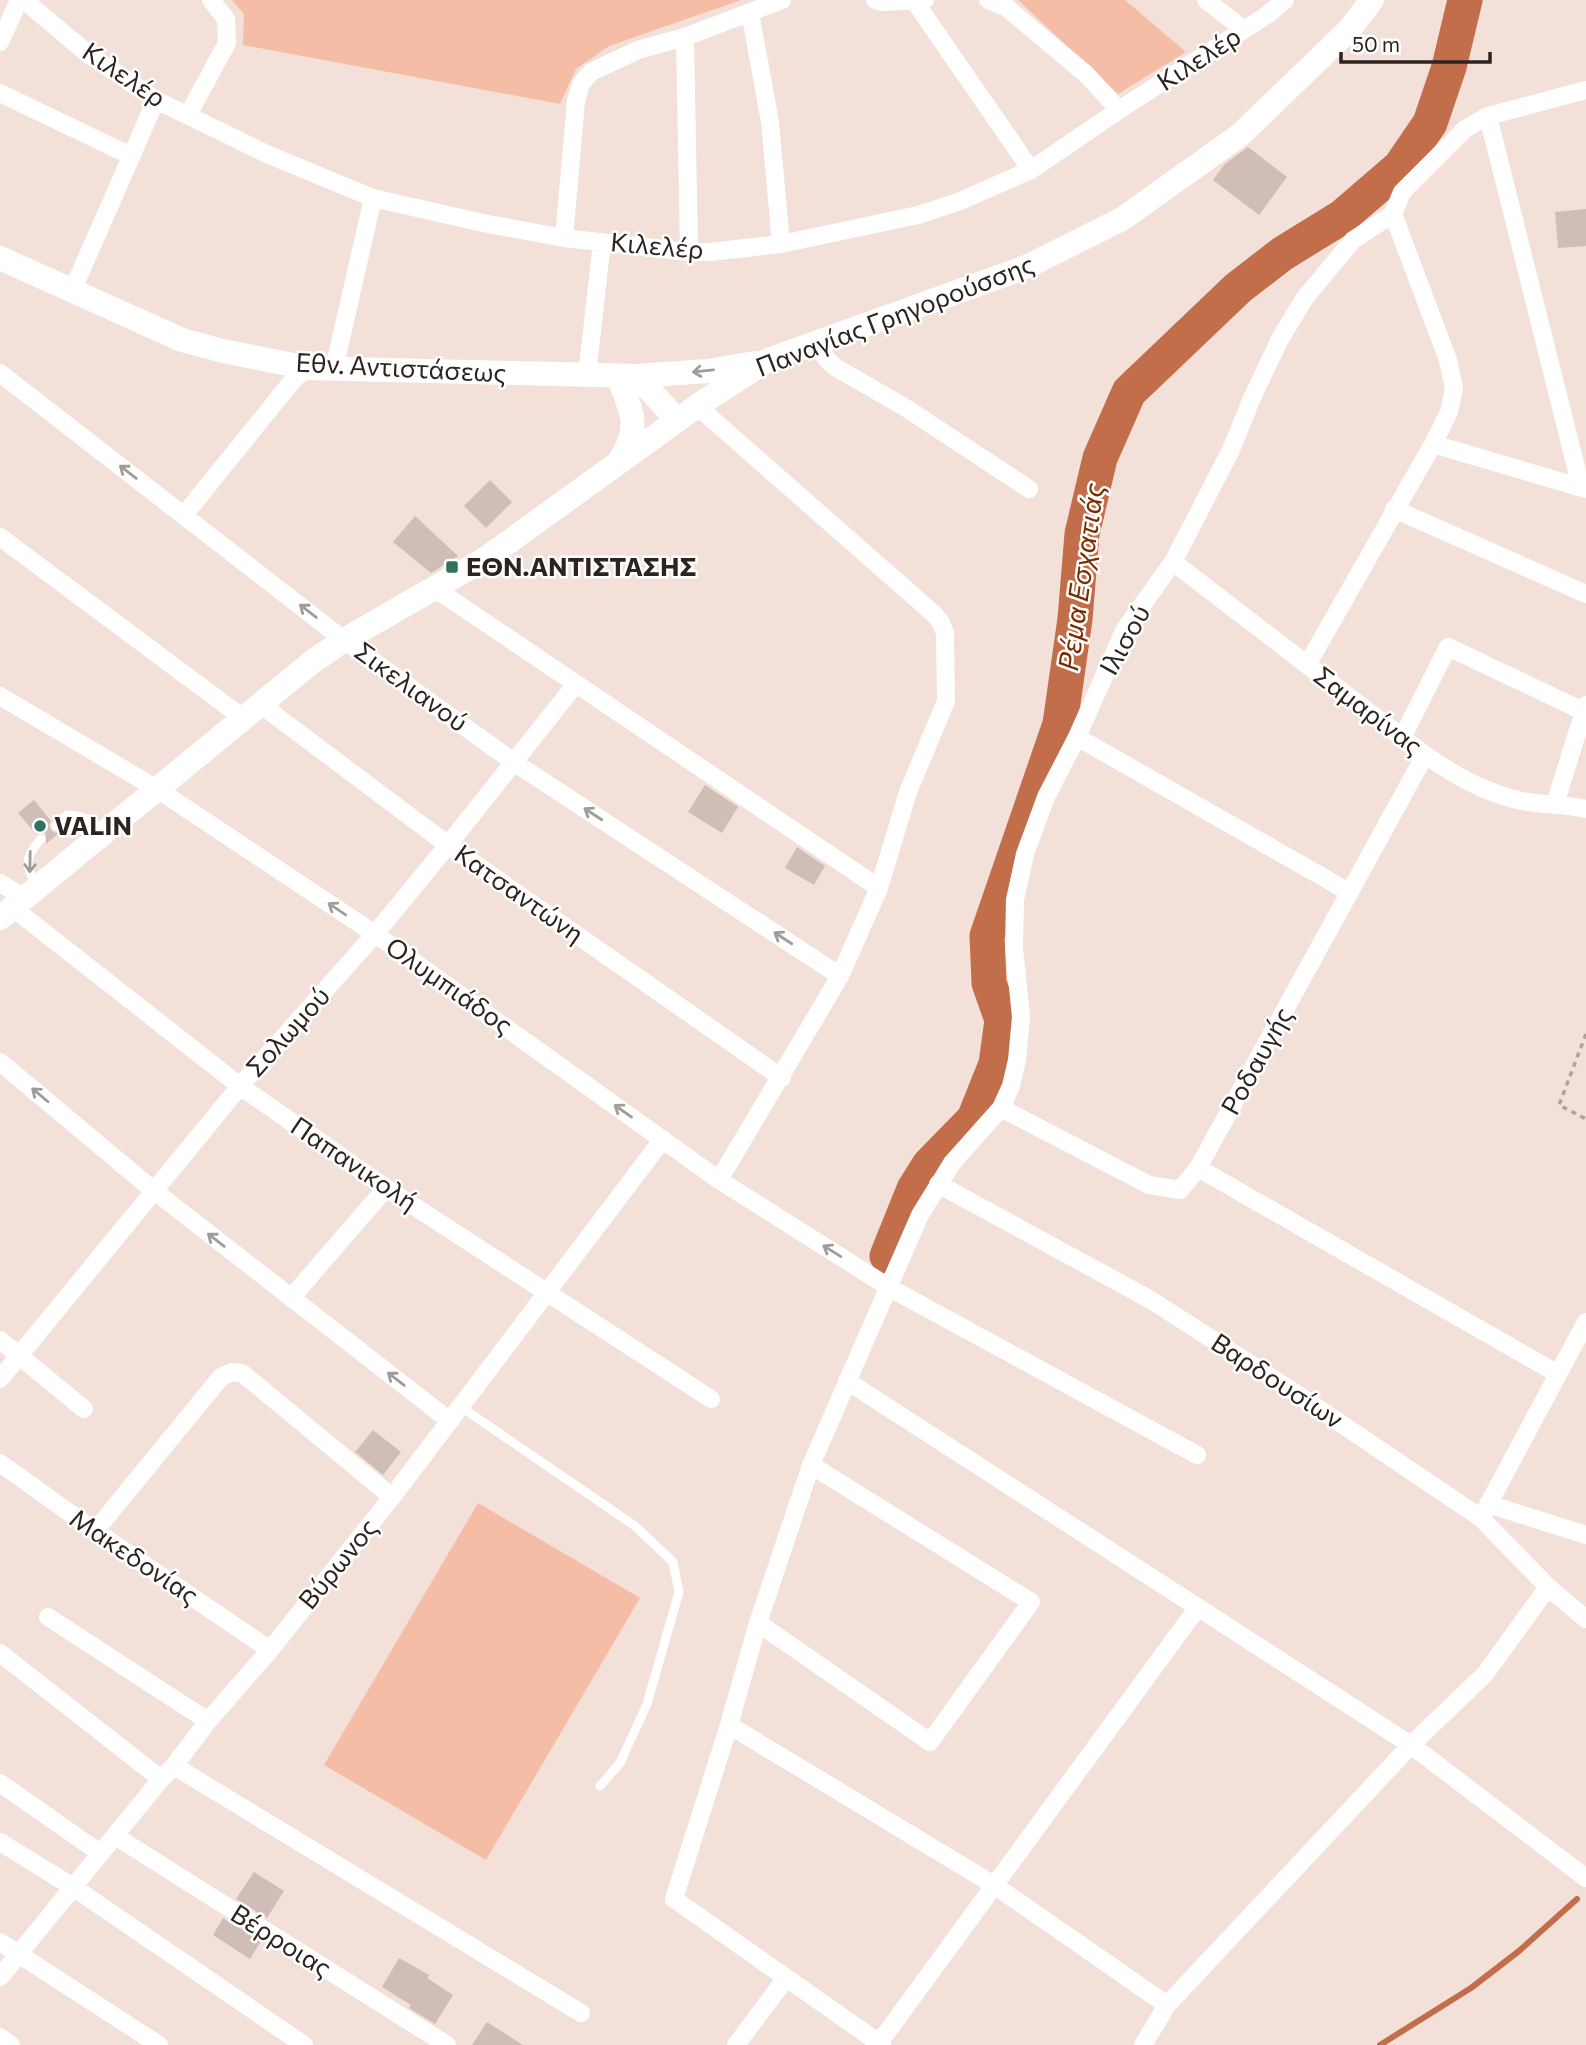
<svg xmlns="http://www.w3.org/2000/svg" width="1586" height="2045" font-family="Commissioner,sans-serif">
<rect width="100%" height="100%" fill="#f3e0d8"/>
<path fill="#f6bda6" d="M232,0h509l-132,46 -33,23 -16,35 -317,-59 1,-31z
M1018,0h107l61,52 -68,42z
M478,1503l162,95 -154,262 -162,-95z"/>
<g fill="none" stroke-linecap="round" stroke-linejoin="round">
<path stroke="#c36e4b" stroke-width="6" d="M1380,2045l91,-57 48,-37 58,-52"/>
<path stroke="#c36e4b" stroke-width="35" d="M887,1256l27,-67 15,-24 45,-46 22,-55 6,-44 -13,-37 -2,-47 73,-212 15,-105 7,-85 18,-76 29,-66 109,-104 44,-34 60,-37 58,-50 30,-44 19,-56 16,-67"/>
</g>
<path fill="#d0bdb5" d="M1248,147l39,30 -28,38 -46,-35 12,-16z
M1586,209v37l-28,2 -3,-36z
M490,480l22,22 -26,26 -22,-22z
M415,516l43,40 -27,17 -38,-31z
M705,785l33,22 -16,26 -34,-21z
M34,800l17,21 -2,4 2,5 4,3 6,-2 -15,13v-10l-4,-2 -6,2 -18,-21z
M797,847l28,19 -11,19 -29,-17z
M373,1430l28,22 -18,23 -28,-23z
M254,1872l30,19 -17,27 -31,-19z
M223,1918l38,23 -11,18 -37,-24z
M399,1958l30,17 -2,3 26,17 -18,29 -26,-16 2,-3 -29,-18z
M487,2022l36,23h-51z"/>
<g fill="none" stroke-linecap="round" stroke-linejoin="round">
<path stroke="#b0a19a" stroke-width="3.5" stroke-dasharray="5 5" stroke-linecap="butt" d="M1586,1034l-27,71 27,14"/>
<path stroke="#fff" stroke-width="9" d="M56,826l11,-11c15,0 25,6 37,15
M37,887c-12,-21 -13,-30 4,-48
M461,1407l174,119 38,36 6,30 -32,112 -27,59 -20,23"/>
<path stroke="#fff" stroke-width="18" d="M24,0l64,54 68,46 113,55 104,43 110,25 81,15 125,14h21l71,-8 137,-29 40,-13 73,-32 88,-60 148,-95 18,-15
M875,0l7,2 43,-2
M988,0l18,7 81,68 32,35
M1206,0l38,30
M915,2l116,168
M750,12l20,110 11,122
M685,37l4,215
M0,42l19,-42
M0,93l131,63
M188,115l39,-72 -1,-24 -15,-19
M1488,116l93,371
M1393,214l9,-22 63,-63 23,-13 98,-26
M564,238l12,-137 5,-17 10,-12 47,-22 47,-13 97,-37
M73,289l83,-189
M820,342c1,12 6,17 15,25l71,41 123,81
M334,369l39,-171
M0,373l344,267 171,123 325,213
M587,375l15,-133
M697,406l237,208 7,9 4,10 1,68 -38,91 -29,96 -39,88 -121,204
M1433,444l153,45
M1394,509l192,85
M184,515l110,-136 14,-11
M0,537l243,181
M1173,562l252,193c31,21 60,38 97,46 21,4 43,3 64,8
M434,588l445,300
M1307,665l126,-221 16,-32 5,-24 -6,-28 -55,-146
M0,696l157,93 218,145 344,246 171,108 307,167
M260,704l188,141 334,233
M1077,737l272,155
M1402,738l46,-91 135,64
M1555,804l31,-99
M0,883l24,15
M13,908l227,178 146,102 325,211
M0,1062l153,128 297,231
M1001,1108l148,77 31,5 18,-22 227,-413
M1198,1168l360,206
M938,1184l213,116 146,94 184,124 67,69 38,32
M291,1298l95,-110
M0,1340l84,69
M0,1379l240,-293 135,-152 73,-89 127,-160
M847,1381l564,364 175,133
M0,1463l95,68 175,119
M1488,1504l98,31
M1481,1518l105,-196
M95,1531l126,-154 11,-5 10,1 150,124
M48,1617l160,104
M758,1623l172,119 101,-140 -220,-137
M0,1653l161,126
M729,1725l265,160 173,120
M174,1766l407,247
M0,1783l100,70
M115,1836l332,209
M0,1842l73,45 231,158
M0,1942l159,103
M0,1977l161,-198 13,-13 34,-45 62,-71 122,-153 271,-358
M0,2037l11,8
M879,2043l319,-436
M736,2045l50,-67
M882,2045l-208,-146 55,-174 29,-102 53,-158 109,-250 32,-52 49,-55 10,-22 6,-26 4,-43 -7,-70 1,-47 10,-46 21,-57 31,-60 48,-108 48,-67 58,-112 21,-52 28,-59 24,-40 49,-59 40,-26
M1143,2045l24,-40 244,-260 74,-71 63,-87"/>
<path stroke="#fff" stroke-width="24" d="M0,258l182,82 41,11 85,17 329,8 71,-5 47,-8
M618,376c13,36 24,49 2,84
M637,376l40,44
M0,918l312,-256 32,-22 141,-81 212,-153 71,-46 258,-93 96,-48 118,-84 109,-105 23,-30"/>
</g>
<defs><path id="oneway-shaft" d="M-6 0H5M1.5-3L5.5 0L1.5 3" fill="none" stroke-width="1.6" stroke-linecap="round" stroke-linejoin="round" transform="scale(1.75)"/></defs>
<g stroke="#a09c9b">
<use href="#oneway-shaft" transform="translate(703 371) rotate(174)"/>
<use href="#oneway-shaft" transform="translate(128 472) rotate(-142)"/>
<use href="#oneway-shaft" transform="translate(308 611) rotate(-142)"/>
<use href="#oneway-shaft" transform="translate(593 814) rotate(-147)"/>
<use href="#oneway-shaft" transform="translate(30 862) rotate(91)"/>
<use href="#oneway-shaft" transform="translate(337 909) rotate(-146)"/>
<use href="#oneway-shaft" transform="translate(783 938) rotate(-147)"/>
<use href="#oneway-shaft" transform="translate(40 1095) rotate(-140)"/>
<use href="#oneway-shaft" transform="translate(623 1111) rotate(-145)"/>
<use href="#oneway-shaft" transform="translate(216 1240) rotate(-142)"/>
<use href="#oneway-shaft" transform="translate(832 1251) rotate(-148)"/>
<use href="#oneway-shaft" transform="translate(396 1379) rotate(-142)"/>
</g>
<g fill="#307160" stroke="#fff" stroke-width="2.5">
<rect x="445" y="560" width="14" height="14" rx="3.5"/>
<circle cx="40" cy="826" r="7"/>
</g>
<g text-anchor="middle" stroke-width="5" stroke-linejoin="round" paint-order="stroke">
<g font-size="26" fill="#2b2421" stroke="#fff">
<text transform="translate(1199 59) rotate(-33)" y="9">Κιλελέρ</text>
<text transform="translate(124 75) rotate(34)" y="9">Κιλελέρ</text>
<text transform="translate(657 246) rotate(5)" y="9">Κιλελέρ</text>
<text transform="translate(895 316) rotate(-21)" y="9">Παναγίας Γρηγορούσσης</text>
<text transform="translate(401 368) rotate(3)" y="9">Εθν. Αντιστάσεως</text>
<text transform="translate(1125 640) rotate(-61)" y="9">Ιλισού</text>
<text transform="translate(411 687) rotate(36)" y="9">Σικελιανού</text>
<text transform="translate(1368 711) rotate(37)" y="9">Σαμαρίνας</text>
<text transform="translate(519 894) rotate(35)" y="9">Κατσαντώνη</text>
<text transform="translate(449 986) rotate(35)" y="9">Ολυμπιάδος</text>
<text transform="translate(288 1032) rotate(-48)" y="9">Σολωμού</text>
<text transform="translate(1257 1061) rotate(-61)" y="9">Ροδαυγής</text>
<text transform="translate(354 1164) rotate(34)" y="9">Παπανικολή</text>
<text transform="translate(1277 1381) rotate(33)" y="9">Βαρδουσίων</text>
<text transform="translate(134 1557) rotate(34)" y="9">Μακεδονίας</text>
<text transform="translate(338 1564) rotate(-51)" y="9">Βύρωνος</text>
<text transform="translate(281 1941) rotate(32)" y="9">Βέρροιας</text>
</g>
<g font-size="26" font-weight="bold" fill="#2b2421" stroke="#fff" text-anchor="start">
<text x="466" y="576">ΕΘΝ.ΑΝΤΙΣΤΑΣΗΣ</text>
<text x="54" y="835">VALIN</text>
</g>
<g font-size="28" font-style="italic" fill="#7a2c01" stroke="#fff">
<text transform="translate(1081 577) rotate(-82)" y="10">Ρέμα Εσχατιάς</text>
</g>
</g>
<path d="M1341 52v10h149v-10" fill="none" stroke="#2b2421" stroke-width="3.5"/>
<text x="1352" y="52" font-size="21" fill="#2b2421" stroke="#ffffff" stroke-width="5" paint-order="stroke">50 m</text>
</svg>
